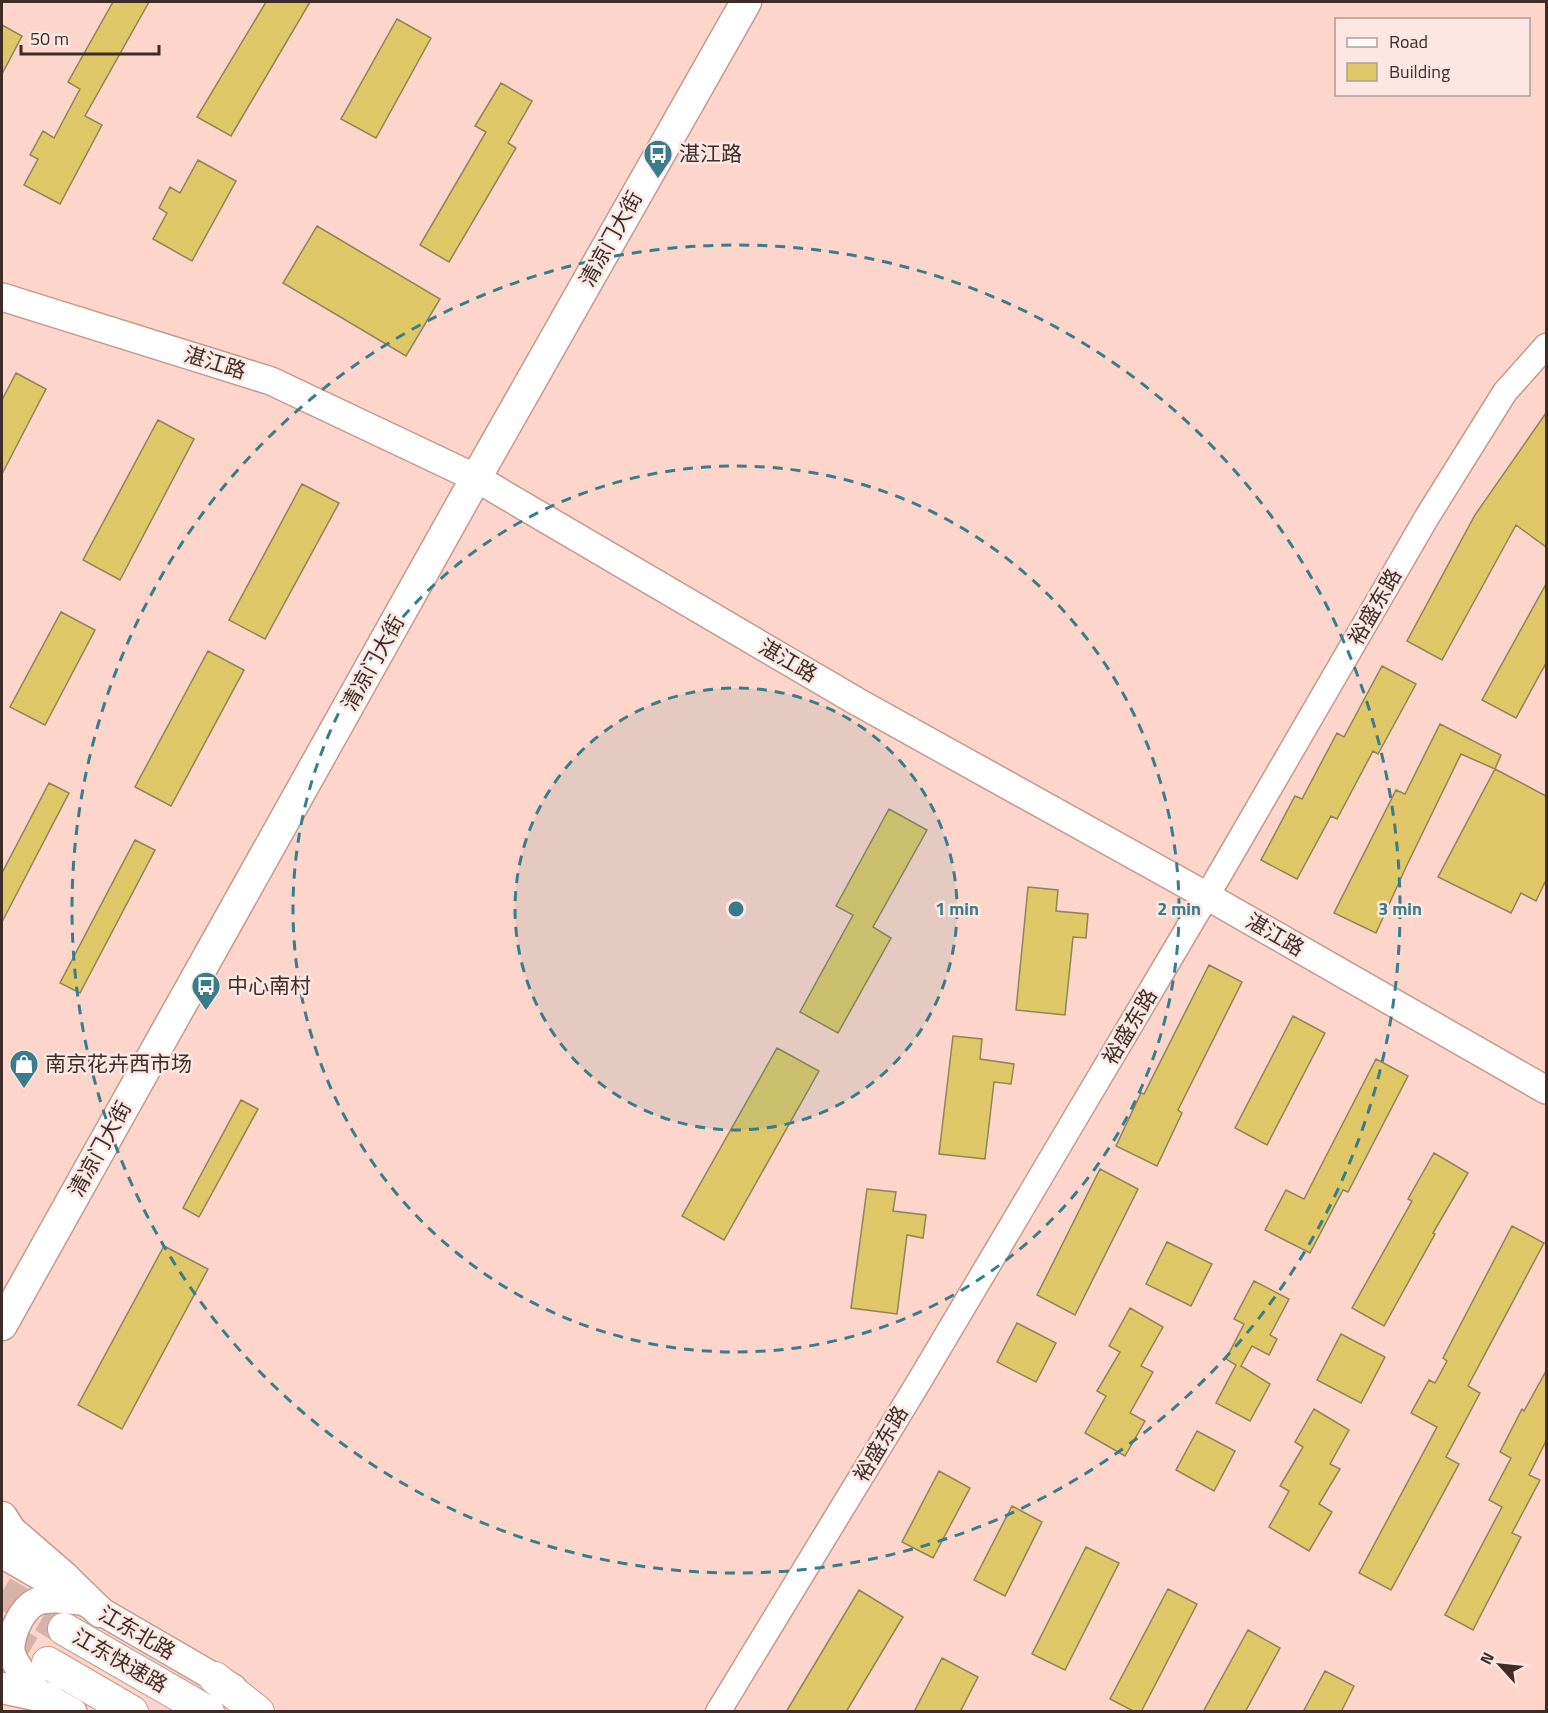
<svg xmlns="http://www.w3.org/2000/svg" width="1548" height="1713" font-family="'Titillium Web','Noto Sans SC',sans-serif">
<rect width="100%" height="100%" fill="#fdd5ca"/>
<path fill="#e0c869" stroke="#8f845a" stroke-width="1.5" d="M113,2h36l-64,114 17,9 -42,79 -36,-19 14,-26 -8,-4 13,-24 11,7 26,-49 -12,-7z
M266,2h44l-79,134 -34,-19z
M397,19l34,19 -55,100 -35,-19z
M2,25l20,11 -20,38z
M501,83l31,18 -24,42 8,5 -67,114 -29,-17 66,-113 -11,-6z
M198,160l38,21 -44,80 -39,-22 14,-26 -8,-5 11,-21 10,6z
M317,226l123,73 -34,57 -123,-73z
M16,373l30,16 -44,85v-74z
M1546,413v134l-30,-22 -74,135 -35,-19 68,-126z
M158,420l36,19 -74,141 -37,-20z
M302,484l37,19 -74,136 -36,-19z
M1546,584v79l-30,55 -34,-18z
M61,612l34,18 -50,95 -35,-18z
M208,651l36,19 -73,136 -36,-19z
M1382,666l34,18 -38,70 -5,-3 -36,68 -6,-3 -34,63 -36,-19 34,-64 7,3 35,-66 7,4z
M1440,724l61,31 -6,14 -34,-15 -55,113 -30,66 -42,-20 62,-123 9,4z
M1495,769l51,27v84l-10,21 -15,-8 -10,20 -73,-36z
M49,783l20,10 -67,129v-49z
M889,809l38,21 -54,97 18,11 -53,95 -38,-21 53,-97 -17,-9z
M135,840l20,10 -75,143 -20,-10z
M1028,887l30,3 -2,21 32,3 -2,24 -13,-1 -8,78 -49,-5z
M1209,965l33,17 -64,128 4,3 -25,53 -41,-20 25,-53 3,1z
M1293,1016l32,17 -58,112 -32,-17z
M953,1036l29,3 -2,20 34,5 -3,20 -17,-2 -9,77 -46,-5z
M777,1048l42,23 -95,169 -42,-24z
M1376,1059l32,17 -60,116 -5,-2 -33,63 -45,-23 21,-40 18,9z
M241,1100l17,9 -59,108 -16,-9z
M1434,1153l34,20 -35,60 2,1 -51,92 -32,-18 60,-107 -4,-2z
M1100,1169l38,20 -63,126 -38,-20z
M867,1189l29,3 -3,19 33,4 -3,23 -16,-3 -10,79 -46,-6z
M1512,1226l32,17 -76,143 12,7 -34,64 13,7 -68,126 -32,-17 78,-146 -26,-14 18,-33 6,3 12,-22 -4,-3z
M1167,1242l45,22 -21,42 -45,-22z
M164,1246l44,23 -86,160 -44,-24z
M1254,1281l35,18 -19,36 7,4 -8,16 -17,-9 -11,20 29,18 -20,37 -34,-18 20,-38 -10,-6 18,-35 -10,-5z
M1130,1308l33,19 -22,39 12,6 -23,41 15,8 -20,35 -40,-23 21,-37 -9,-5 23,-39 -11,-6z
M1017,1323l39,20 -20,39 -39,-20z
M1341,1334l44,23 -24,46 -44,-23z
M1546,1371v70l-17,34 11,5 -28,53 9,4 -48,93 -28,-15 57,-108 -13,-7 22,-42 -11,-6 22,-43 2,2z
M1314,1409l35,21 -19,34 10,5 -21,35 13,8 -23,39 -40,-24 20,-36 -9,-5 23,-39 -8,-5z
M1197,1431l38,20 -21,40 -38,-21z
M939,1471l31,17 -37,70 -31,-16z
M1012,1506l30,16 -37,74 -31,-16z
M1086,1547l33,16 -54,107 -33,-16z
M1168,1589l29,15 -56,108h-6l-25,-13z
M859,1590l44,27 -57,95h-60z
M1248,1630l32,18 -35,64h-42z
M942,1658l36,19 -18,35h-46z
M1325,1671l29,15 -13,26h-38z"/>
<g fill="none" stroke-linecap="round" stroke-linejoin="round">
<path stroke="#d7b3a9" stroke-width="32" stroke-dasharray="32 16" stroke-linecap="butt" d="M2,1592l62,37
M2,1635l46,28"/>
<g stroke="#c8998d" stroke-width="27">
<path id="tertiary" d="M718,1712l202,-332 287,-484 220,-379 78,-125 41,-46"/>
</g>
<g stroke="#c8998d" stroke-width="30">
<path id="secondary" d="M2,297l269,84 205,97 380,223 351,195 339,194
M2,1554l231,134
M31,1688l42,24
M36,1690c-8,-11 -19,-21 -24,-35 -5,-15 9,-46 24,-53 13,-6 30,-2 43,-1"/>
</g>
<g stroke="#c8998d" stroke-width="33">
<path id="primary" d="M2,1325l474,-847 270,-476
M2,1517l9,14 51,44 38,37
M2,1688l47,10"/>
</g>
<g stroke="#c8998d" stroke-width="34">
<path id="trunk" d="M64,1629l144,83
M48,1663l84,49
M215,1678l43,34"/>
</g>
<use href="#tertiary" stroke="#fff" stroke-width="24"/>
<use href="#secondary" stroke="#fff" stroke-width="27"/>
<use href="#primary" stroke="#fff" stroke-width="30"/>
<use href="#trunk" stroke="#fff" stroke-width="32"/>
</g>
<circle cx="736" cy="909" r="221" fill="#397d8c" fill-opacity=".12"/>
<g fill="none" stroke="#397d8c" stroke-width="3" stroke-dasharray="10 8">
<circle cx="736" cy="909" r="221"/>
<circle cx="736" cy="909" r="443"/>
<circle cx="736" cy="909" r="664"/>
</g>
<defs>
<g id="bus-pin" transform="scale(1.5)"><path d="M0 17L-7.5 6A9.5 9.5 0 1 1 7.5 6Z" fill="#397d8c" stroke="#fce7e2"/><path d="M-5-6H5V4H4V6H2V4H-2V6H-4V4H-5ZM-3.5-4V0h7V-4ZM-3.5 1.2v1.5H-2V1.2ZM2 1.2v1.5H3.5V1.2Z" fill="#fff"/></g>
<g id="shop-pin" transform="scale(1.5)"><path d="M0 17L-7.5 6A9.5 9.5 0 1 1 7.5 6Z" fill="#397d8c" stroke="#fce7e2"/><path d="M-5-2.5h2.3a2.7 3.5 0 0 1 5.4 0H5L5.5 6h-11ZM-1.5-2.5h3a1.5 2.3 0 0 0-3 0Z" fill="#fff"/></g>
</defs>
<g fill-rule="evenodd">
<use href="#bus-pin" x="658" y="154"/>
<use href="#bus-pin" x="206" y="986"/>
<use href="#shop-pin" x="24" y="1064"/>
</g>
<g text-anchor="middle" stroke-width="5" stroke-linejoin="round" paint-order="stroke">
<g font-size="21" fill="#3f2c27" stroke="#fce7e2" text-anchor="start">
<text x="679" y="161">湛江路</text>
<text x="227" y="993">中心南村</text>
<text x="45" y="1071">南京花卉西市场</text>
</g>
<g font-size="21" fill="#3f2c27" stroke="#fce7e2">
<text transform="translate(611 239) rotate(-61)" y="7">清凉门大街</text>
<text transform="translate(215 363) rotate(17)" y="7">湛江路</text>
<text transform="translate(1375 607) rotate(-60)" y="7">裕盛东路</text>
<text transform="translate(788 661) rotate(30)" y="7">湛江路</text>
<text transform="translate(373 663) rotate(-61)" y="7">清凉门大街</text>
<text transform="translate(1275 935) rotate(30)" y="7">湛江路</text>
<text transform="translate(1130 1027) rotate(-59)" y="7">裕盛东路</text>
<text transform="translate(100 1149) rotate(-61)" y="7">清凉门大街</text>
<text transform="translate(881 1444) rotate(-59)" y="7">裕盛东路</text>
<text transform="translate(137 1633) rotate(30)" y="7">江东北路</text>
<text transform="translate(120 1661) rotate(30)" y="7">江东快速路</text>
</g>
</g>
<circle cx="736" cy="909" r="9" fill="#397d8c" stroke="#fce7e2" stroke-width="3"/>
<g font-size="18" text-anchor="middle" font-weight="bold" fill="#397d8c" stroke="#fce7e2" stroke-width="5" stroke-linejoin="round" paint-order="stroke">
<text x="957" y="915">1 min</text>
<text x="1179" y="915">2 min</text>
<text x="1400" y="915">3 min</text>
</g>
<rect width="1548" height="1713" fill="none" stroke="#3f2c27" stroke-width="6"/>
<rect x="1335" y="18" width="195" height="78" fill="#fce7e2" stroke="#b09c97" stroke-width="1.5"/>
<rect x="1347" y="38" width="30" height="9" fill="#ffffff" stroke="#b09c97" stroke-width="1.5"/>
<text x="1389" y="48" font-size="18" fill="#3f2c27">Road</text>
<rect x="1347" y="63" width="30" height="18" fill="#e0c869" stroke="#b09c97" stroke-width="1.5"/>
<text x="1389" y="78" font-size="18" fill="#3f2c27">Building</text>
<g transform="translate(1500 1665) rotate(297)" stroke="#fce7e2" stroke-width="4.5" paint-order="stroke">
<path d="M0-4.5L10 22L0 15L-10 22Z" fill="#3f2c27"/>
<text y="-9" font-size="16" font-weight="bold" text-anchor="middle" fill="#3f2c27">N</text>
</g>
<path d="M21 45v9h138v-9" fill="none" stroke="#3f2c27" stroke-width="3"/>
<text x="30" y="45" font-size="18" fill="#3f2c27" stroke="#fce7e2" stroke-width="4.5" paint-order="stroke">50 m</text>
</svg>
